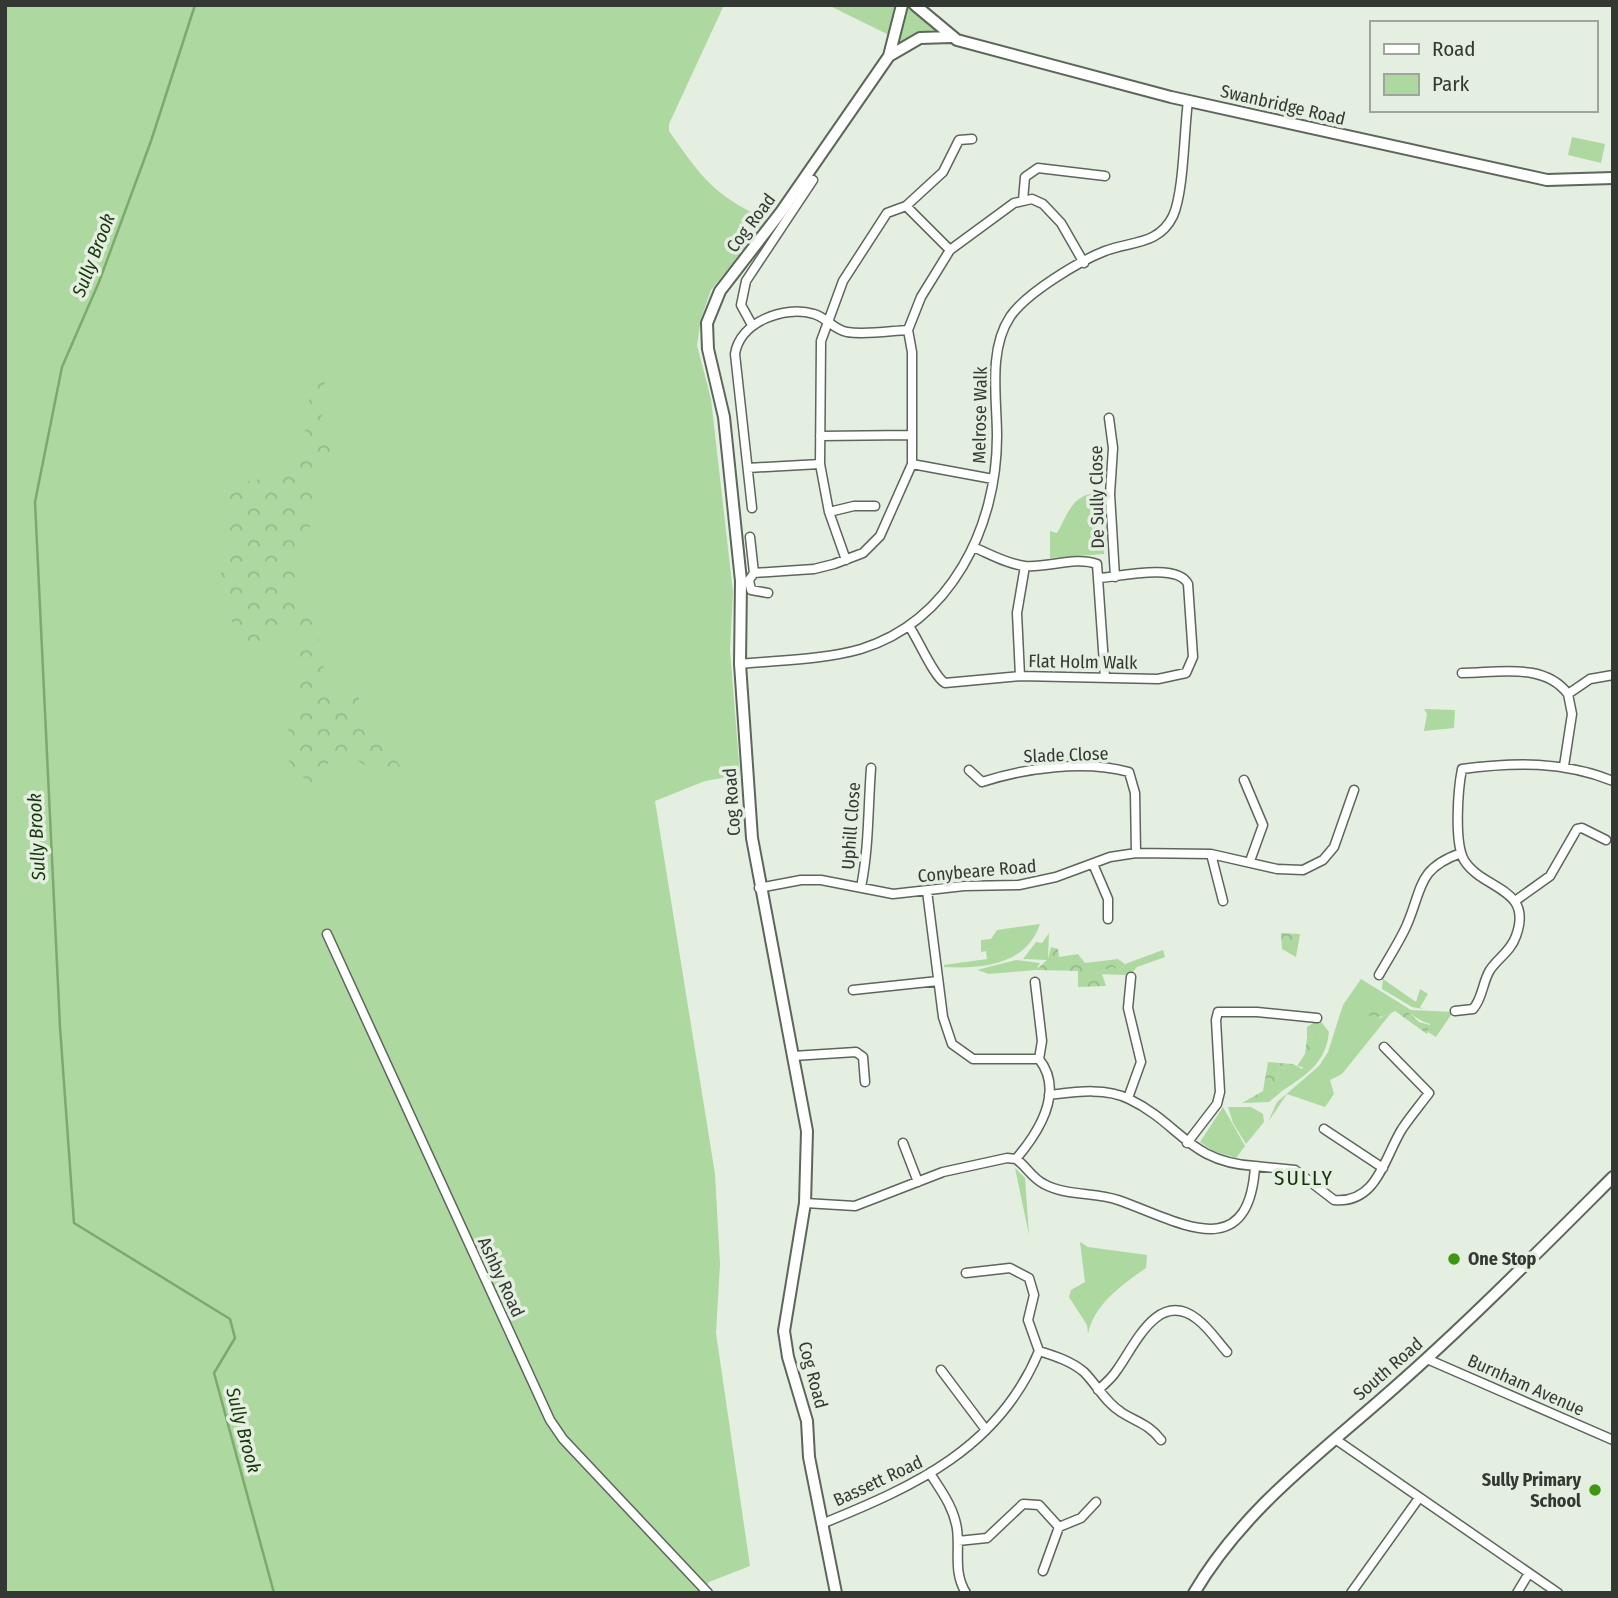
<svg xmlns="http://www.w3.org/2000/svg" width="1618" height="1598" font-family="'Fira Sans Condensed',sans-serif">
<defs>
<pattern id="forest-crowns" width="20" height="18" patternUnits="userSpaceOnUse" patternTransform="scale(1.75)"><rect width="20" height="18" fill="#add8a0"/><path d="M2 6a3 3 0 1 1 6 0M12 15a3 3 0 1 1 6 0" fill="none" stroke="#95ba8a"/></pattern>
</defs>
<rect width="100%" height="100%" fill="#e4efe1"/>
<path fill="#add8a0" d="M5,5h719l-55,119v7c33,47 45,65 99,89l-57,70 -10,28 -4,27 14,54 22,193 -3,58 10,125 -35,6 -50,20 60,373 5,90 -4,69 34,233 -41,16 -6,8 -13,3h-685z
M828,5h68v16l-5,15z
M908,5l29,26 -41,15 10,-38z
M1572,137l33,7 -4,19 -33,-8z
M1102,492l5,55 -3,1v6l-54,4v-27l7,2c13,-23 15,-39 45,-41z
M1424,709l31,1 -1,18 -30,3 3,-17z
M1040,924c-14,42 -60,45 -96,43v-2l43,-6 -1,-8 -5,1v-12l10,-1 6,-9z
M1049,933l-1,27 -25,-1 13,-17 6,1z
M1163,950l2,7 -28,10 -7,8 -37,-1 20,-7 7,4 5,-7z
M1016,960l24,3 -4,7 -47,4 -12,-4z
M1361,979l50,31 42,2 -17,25 -8,-5 2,-8c-13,-3 -20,-14 -33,-16l-6,-5 -17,3 5,12 12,-5 -49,61 -12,6 4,14 -9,13 -38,-13 -19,28 9,-20 42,-36 9,-14 15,-47z
M1383,979l33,23 4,-13 8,5 -8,13 3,2 -11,-2 -30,-18z
M1319,1019l10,13c-3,31 -23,43 -47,59l-15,-2 10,-10 3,-12 6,2 7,-5 9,5 11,-20 2,-15 -8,4v-11z
M1223,1107l22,39 -9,12 -23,-7 -13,-9z
M1228,1107h23l12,7 1,8 -18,22 -13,-21z
M1015,1168l10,10 4,57z
M1080,1242l8,5 59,8 -1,13c-24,17 -52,36 -58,66l-1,-9 -18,-28 2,-7 14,-8z"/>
<path fill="url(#forest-crowns)" d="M315,357h7l3,20 -4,52 11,19 -15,33 -10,63 -12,26 3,17 23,59 3,16 -2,22 9,8 27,1 4,23 38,50 3,10 -6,7 -13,-4 -41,-29 -10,2 -9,20 -12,11 -16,-10 -13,-22 17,-69 -1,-48 -11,-7 -20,16 -19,4c-14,-15 -28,-44 -28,-65 -1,-31 13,-51 8,-86l9,-13 48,-8 17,-31z
M1281,933l19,1 -4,23 -14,-8z
M1051,947l7,2 1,8 19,-3 7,9 33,-4 7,5 -5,7 -7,-4 -17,6 6,1 4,12 -28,1v-16l-42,-1 12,-11z
M1391,1002l6,6 8,1 14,13 11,3 -3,9 -32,-23c-12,7 -24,9 -35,-1l3,-5z
M1315,1034l7,4 -1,7 -7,5 5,6 -8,13 -14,-3 8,-12 2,-16z
M1268,1062l25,2 -7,5 -6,-2 -3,12 -9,10 14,2 -13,11 -27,1 21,-12z"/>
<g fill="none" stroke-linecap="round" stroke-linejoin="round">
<path stroke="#7bab6c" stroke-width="2.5" d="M195,5l-44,136 -52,141 -37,85 -27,135 25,525 14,196 156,96 5,19 -21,35 60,220"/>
<g stroke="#5c665a" stroke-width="11">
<path id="street" d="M1023,200l2,-23 13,-9 67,8
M906,206l37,-34 16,-32 13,-1
M752,325l-11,-20 5,-24 67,-101
M1109,418l4,30 -3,46 5,83
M820,436l91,-1
M912,464l81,15
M748,468l72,-4
M752,508l-17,-154c5,-32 49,-49 79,-40 12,3 20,16 33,18 19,3 42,-1 61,-2
M829,512l25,-6h21
M750,537l4,36
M973,547c17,7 34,17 52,19 23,2 50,-10 72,-2l8,114
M846,560l-17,-48 -9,-48 1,-123 22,-60 44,-68 19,-7 44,44
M768,593l-17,-3 -2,-10 5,-7 60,-4 20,-5 29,-11 17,-17 32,-72v-112l-4,-22 13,-33 29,-47 64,-47 18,-4 11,5 18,19 23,40
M909,626c9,13 25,51 36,57l75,-7 138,3 28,-6 7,-16 -5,-73c-10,-21 -67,-8 -88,-6
M740,664c39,-4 83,-4 121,-15 90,-28 136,-122 136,-213 0,-37 -9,-86 13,-119 15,-23 69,-56 95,-66 26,-10 54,-6 68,-35 11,-24 11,-86 15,-115
M1462,673c36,0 82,-11 106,21l22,-15 23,-4
M1020,676l-3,-63 8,-47
M1564,766l8,-52 -4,-20
M969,770l13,12c43,-14 102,-22 147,-10l6,21 1,60
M1244,780l19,45 -13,36
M1211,854l12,47
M1093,864l15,35v20
M861,887c8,-39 7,-79 10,-119
M759,888l42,-8h20l72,14 71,-8 55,-1 37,-8 54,-20 26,-4 75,1 66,15 26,1 20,-10 11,-13 20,-57
M927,891l16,126 9,27 21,15h66
M1515,901l35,-25 27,-47 5,-1 24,12
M327,934l223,486 13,19 145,154
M1379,975c9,-16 19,-31 27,-48 17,-38 10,-58 55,-74
M853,990l85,-9
M1455,1011l18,-2c10,-11 9,-26 17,-39 8,-12 21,-19 26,-34 18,-49 -34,-46 -52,-76 -10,-18 -6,-71 -2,-91 52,-7 101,-8 151,12
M793,1056l63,-4 7,5 2,25
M1049,1095c25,-3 57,-8 80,4 52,25 59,63 126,67
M1128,1098l13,-36 -13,-54 3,-31
M1324,1129l59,39
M903,1143l15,39
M1187,1143l30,-39 3,-12 -4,-72 2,-8h39l60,6
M1016,1159c11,8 16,19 28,25 22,12 50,8 74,16 58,20 131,68 137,-34l40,4 39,30c43,4 50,-42 68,-71 8,-12 18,-24 27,-36l-45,-46
M805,1203l50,3 88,-34 64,-14 9,1c22,-26 49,-67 23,-100l3,-18 -7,-59
M1039,1351c16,5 32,10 45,21 13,13 21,30 37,40 15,10 28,12 40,28
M1427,1359l186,81
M941,1370l45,60
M1098,1390c7,-6 14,-12 19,-20 18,-25 41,-81 80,-51 12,9 21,23 30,33
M1335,1439l223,154
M931,1475c11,17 23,33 26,54 3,23 -4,43 9,64
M824,1523c91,-37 175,-75 215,-172l-11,-31 6,-25 -5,-17 -19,-10 -44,5
M1059,1527l22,-9 15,-16
M958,1541l29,-3 36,-34 16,1 20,22 -16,44
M1351,1593l68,-95
M1517,1593l12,-20"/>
</g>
<g stroke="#5c665a" stroke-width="14">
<path id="secondary" d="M915,5l42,35 214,57 376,83 66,-2
M889,56l31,-18 31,-1
M836,1593l-27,-136 -2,-36 -19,-64 -4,-26 21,-128 2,-72 -55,-293 -12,-174 1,-83 -17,-164 -16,-68 -1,-26 13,-32 61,-79 108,-156 13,-51
M1194,1593c50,-85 127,-140 200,-205 76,-67 147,-139 219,-211"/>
</g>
<use href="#street" stroke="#fff" stroke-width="8"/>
<use href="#secondary" stroke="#fff" stroke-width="10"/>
</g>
<g fill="#3d9711" stroke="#e4efe1" stroke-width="2.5">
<circle cx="1454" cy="1259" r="7"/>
<circle cx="1595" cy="1490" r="7"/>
</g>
<g text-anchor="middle" stroke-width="7" stroke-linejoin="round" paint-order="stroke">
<g font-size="18" fill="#343833" stroke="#e4efe1">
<text transform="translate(1283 105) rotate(13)" y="6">Swanbridge Road</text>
<text transform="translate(751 223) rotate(-53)" y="6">Cog Road</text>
<text transform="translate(980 415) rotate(-89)" y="6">Melrose Walk</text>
<text transform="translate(1097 497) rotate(-91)" y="6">De Sully Close</text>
<text transform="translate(1083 662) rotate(1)" y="6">Flat Holm Walk</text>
<text transform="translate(1066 755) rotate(-2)" y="6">Slade Close</text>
<text transform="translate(732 802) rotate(-94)" y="6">Cog Road</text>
<text transform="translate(851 826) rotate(-86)" y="6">Uphill Close</text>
<text transform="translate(977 871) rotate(-5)" y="6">Conybeare Road</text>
<text transform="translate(501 1277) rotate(65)" y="6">Ashby Road</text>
<text transform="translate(1388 1369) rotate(-41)" y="6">South Road</text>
<text transform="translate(813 1375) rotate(75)" y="6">Cog Road</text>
<text transform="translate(1526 1385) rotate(24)" y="6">Burnham Avenue</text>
<text transform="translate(878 1481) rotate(-25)" y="6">Bassett Road</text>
</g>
<g font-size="18" font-weight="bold" fill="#343833" stroke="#e4efe1" text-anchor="start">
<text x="1468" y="1265">One Stop</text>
<text x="1581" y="1486" text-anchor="end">Sully Primary<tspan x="1581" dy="21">School</tspan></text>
</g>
<g font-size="19" font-style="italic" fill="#16370a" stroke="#e4efe1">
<text transform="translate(93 255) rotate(-69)" y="7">Sully Brook</text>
<text transform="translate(36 837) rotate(-93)" y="7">Sully Brook</text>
<text transform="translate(244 1430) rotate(75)" y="7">Sully Brook</text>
</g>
<g font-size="21" letter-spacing="2" fill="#133306" stroke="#e4efe1">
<text x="1304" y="1185">SULLY</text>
</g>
</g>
<rect width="1618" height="1598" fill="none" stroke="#343833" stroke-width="14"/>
<rect x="1370" y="21" width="228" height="91" fill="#e4efe1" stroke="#9ea69b" stroke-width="2"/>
<rect x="1384" y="44" width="35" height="10" fill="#ffffff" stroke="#9ea69b" stroke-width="2"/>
<text x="1432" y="56" font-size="21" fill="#343833">Road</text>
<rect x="1384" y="74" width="35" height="21" fill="#add8a0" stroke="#9ea69b" stroke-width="2"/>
<text x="1432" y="91" font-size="21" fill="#343833">Park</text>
</svg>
